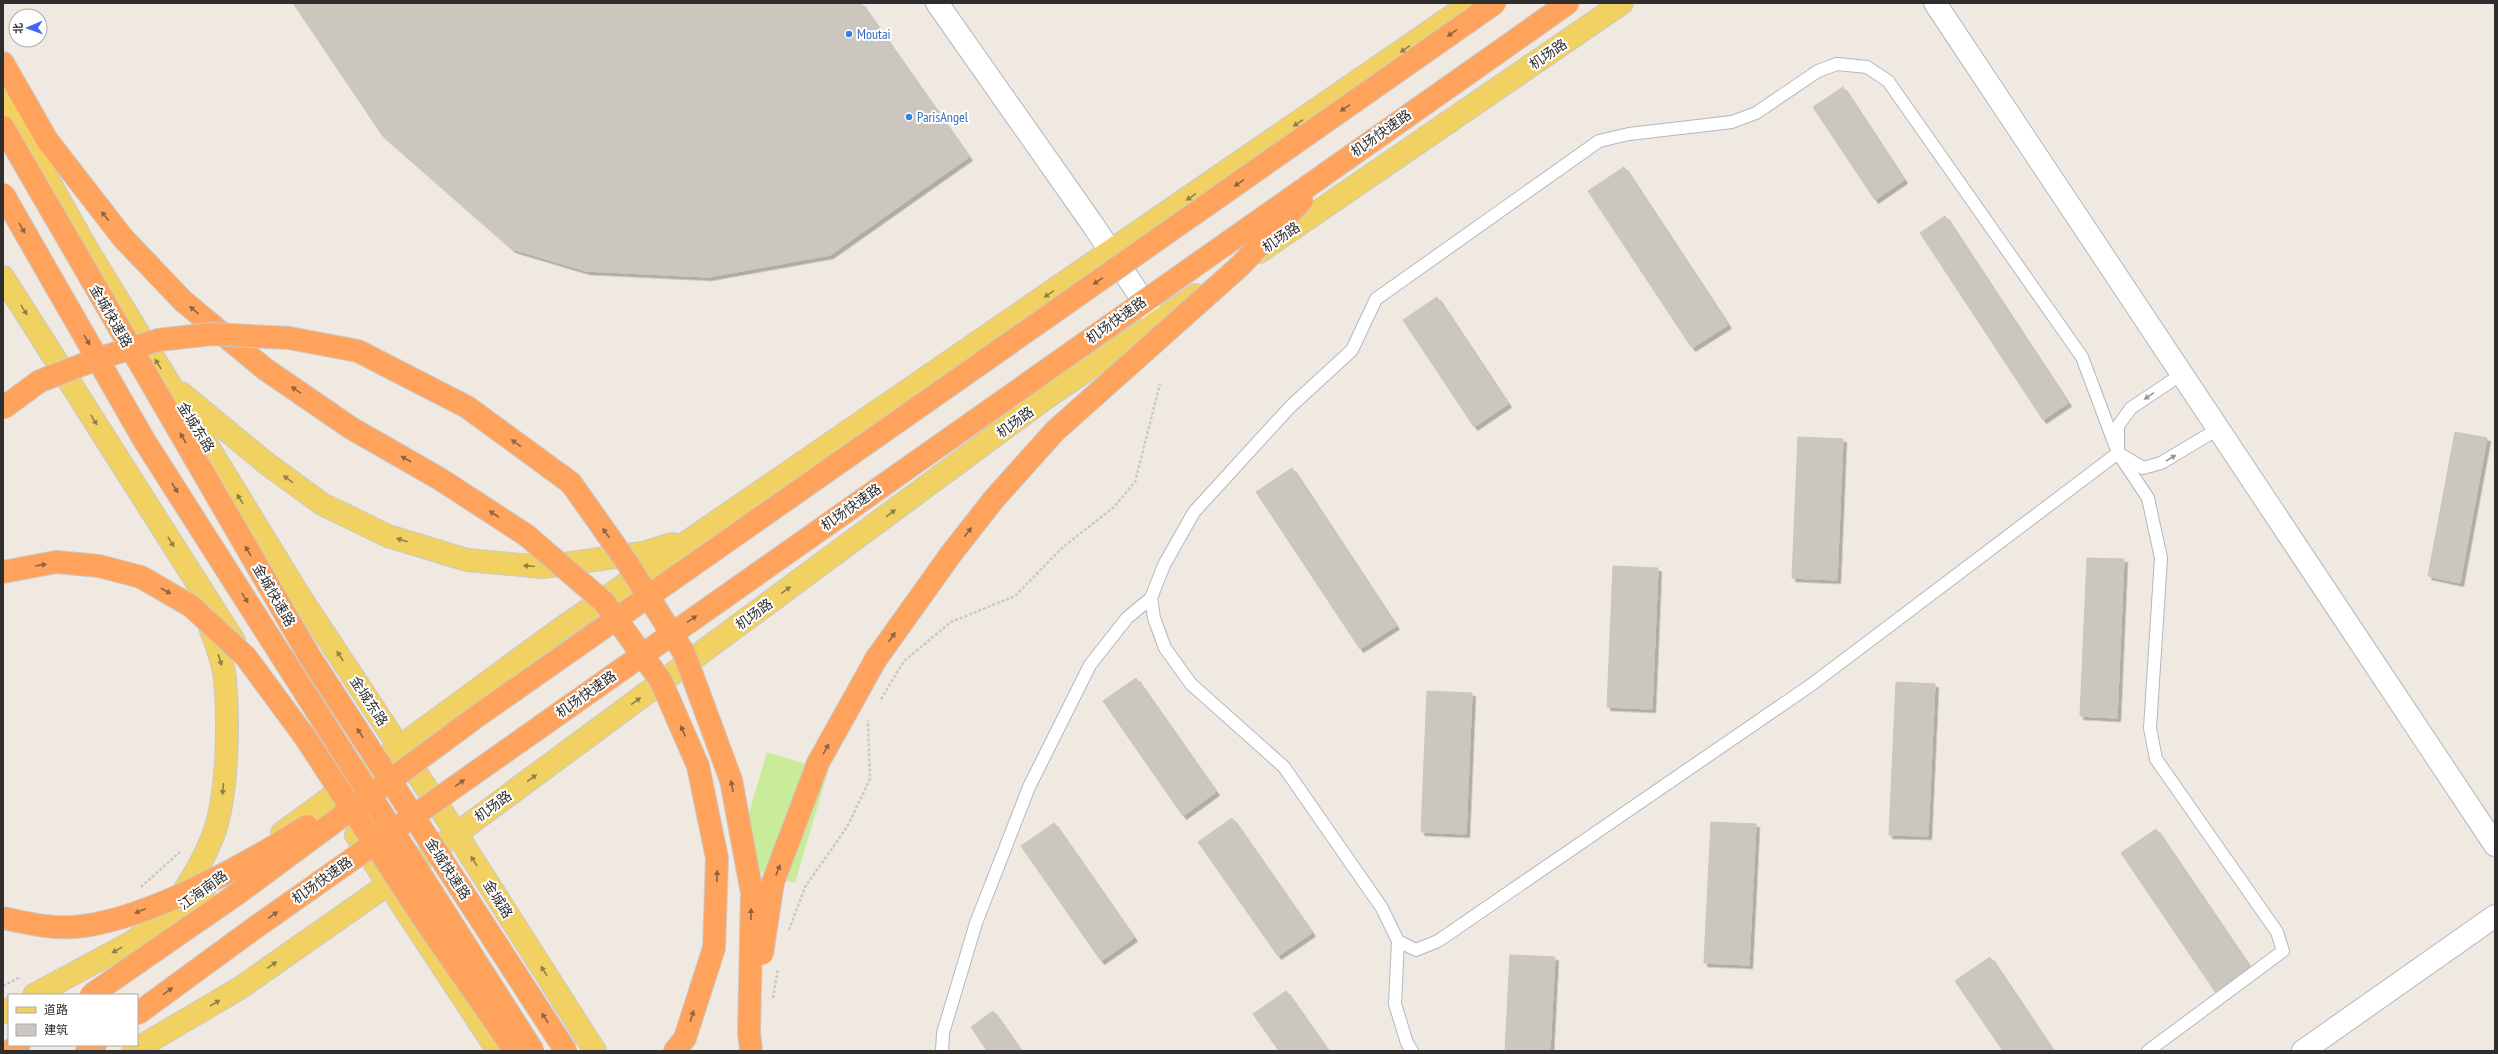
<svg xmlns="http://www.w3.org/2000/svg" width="2498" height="1054" font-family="'PT Sans Narrow','Noto Sans SC',sans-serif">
<defs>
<filter id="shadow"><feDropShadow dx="3.5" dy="3.5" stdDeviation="0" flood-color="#0004"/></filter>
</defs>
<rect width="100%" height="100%" fill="#efe9e1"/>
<path fill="#c9ec9a" d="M767,752l61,19 -33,112 -61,-19z"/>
<path fill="#cbc7bf" stroke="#cbc5ba" filter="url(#shadow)" d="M293,3h568l108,154 -139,98 -122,22 -122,-6 -74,-22 -130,-114z
M1843,87l61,93 -29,20 -62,-93z
M1624,167l104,158 -36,23 -104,-157z
M1945,216l123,187 -25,17 -123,-187z
M1437,297l71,107 -34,23 -71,-107z
M2455,432l32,6 -27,145 -32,-7z
M1798,437l45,2 -6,141 -45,-2z
M1292,468l104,158 -36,23 -104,-157z
M2087,558l37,1 -7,159 -37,-2z
M1613,566l45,2 -6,141 -45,-2z
M1136,678l80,114 -33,24 -80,-115z
M1896,682l39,2 -7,152 -39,-1z
M1427,691l45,2 -6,141 -45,-2z
M1232,818l80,115 -34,23 -80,-114z
M1711,822l45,2 -7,141 -45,-2z
M1054,823l80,115 -33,23 -80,-115z
M2156,829l95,140 -35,24 -95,-140z
M1510,955l45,2 -5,94h-45z
M1990,957l63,94h-50l-48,-70z
M1286,991l42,60h-49l-26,-37z
M993,1011l28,40h-34l-16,-24z"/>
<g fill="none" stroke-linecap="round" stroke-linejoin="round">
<g stroke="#b4b7c1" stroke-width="14">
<path id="lane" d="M2182,374l-51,34 -13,18v27l25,15 18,-5 57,-34
M1398,941l18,9 22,-9 373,-256 307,-232
M942,1051l1,-18 33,-110 53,-136 61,-122 37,-47 24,-20
M1412,1051l-5,-8 -12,-39 3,-63 -16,-33 -98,-141 -93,-83 -26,-36 -11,-30 -3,-20 13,-33 30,-53 96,-105 62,-57 24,-51 223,-158 30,-7 103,-12 24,-9 62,-42 19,-7 30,3 21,14 194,276 36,96 30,45 13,60 -11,170 6,31 121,173 6,19 -135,100"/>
</g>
<g stroke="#b4b7c1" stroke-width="24">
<path id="street" d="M937,3l156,222 64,97"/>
</g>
<g stroke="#b4b7c1" stroke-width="24">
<path id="secondary" d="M1935,3l560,842
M2303,1051l192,-135"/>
</g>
<g stroke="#c9c9c9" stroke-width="24">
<path id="primary" d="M3,100l84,149 212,346 157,238 139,218
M1259,252l363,-249
M3,277l231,364
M181,393l85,70 56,41 66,32 79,24 76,7 100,-14 29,-9
M282,833l277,-203 912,-627
M356,835l142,216
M176,902c14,-19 28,-43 37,-66 15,-40 16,-114 12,-157 -2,-21 -13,-44 -19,-64
M34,995l98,-53 72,-52
M3,1012l6,-3
M133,1051l107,-63 147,-103 656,-485 153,-105"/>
</g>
<g stroke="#c9c9c9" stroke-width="24">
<path id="highway" d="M3,63l44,77 76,98 60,63 82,68 86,59 89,51 86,56
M10,1051l9,-6
M87,1051l8,-6
M675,1051l10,-13 29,-90 3,-90 -19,-92"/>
</g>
<path stroke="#c9c9c9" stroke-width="2.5" stroke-dasharray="3 2" stroke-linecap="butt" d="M881,699l23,-38 47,-39 64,-26 47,-48 52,-41 21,-25 25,-98
M141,887l39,-35
M789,930l16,-43 42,-60 23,-48 -2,-59
M3,986l17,-9
M773,998l5,-29"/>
<use href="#lane" stroke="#fff" stroke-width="12"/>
<use href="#street" stroke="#fff" stroke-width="22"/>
<use href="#secondary" stroke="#fff" stroke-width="22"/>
<use href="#primary" stroke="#f2d163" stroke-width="22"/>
<use href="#highway" stroke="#ffa35c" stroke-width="22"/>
<g stroke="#c9c9c9" stroke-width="24" stroke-linecap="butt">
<path id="highway-bridge" d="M3,127l307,530 256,394
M3,194l141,246 389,611
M3,408l37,-27 60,-23 58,-18 54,-6 77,4 69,13 109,56 104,76 55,78 58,92 47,127 21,113 -3,139 2,19
M526,535l78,67 57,79 37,85
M3,572l53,-10 43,4 42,11 50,29 55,51 59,80 120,184 90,130
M3,918c27,6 53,12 81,8 69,-10 164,-62 223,-100
M762,954l11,-72 45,-119 58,-104 75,-105 43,-55 61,-68 186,-166 61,-65
M91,995l143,-99 242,-179 1019,-714
M137,1014l119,-87 1312,-924"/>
</g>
<use href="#highway-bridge" stroke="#ffa35c" stroke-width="22"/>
</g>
<defs><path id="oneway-solid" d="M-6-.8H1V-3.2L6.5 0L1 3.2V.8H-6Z"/></defs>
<g fill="#8c6343">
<use href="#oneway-solid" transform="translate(1452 33) rotate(145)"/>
<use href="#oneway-solid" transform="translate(1345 108) rotate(145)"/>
<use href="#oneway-solid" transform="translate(1239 183) rotate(145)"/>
<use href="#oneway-solid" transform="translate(105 216) rotate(-128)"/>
<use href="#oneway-solid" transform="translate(22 228) rotate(60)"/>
<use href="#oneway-solid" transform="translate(1098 281) rotate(145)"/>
<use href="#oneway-solid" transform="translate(194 310) rotate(-140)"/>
<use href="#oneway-solid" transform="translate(87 340) rotate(60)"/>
<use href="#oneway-solid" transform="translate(296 390) rotate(-146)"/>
<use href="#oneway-solid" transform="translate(183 438) rotate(-120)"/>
<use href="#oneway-solid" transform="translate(516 443) rotate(-144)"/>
<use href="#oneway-solid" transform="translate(406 459) rotate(-150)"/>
<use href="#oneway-solid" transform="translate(175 488) rotate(58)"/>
<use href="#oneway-solid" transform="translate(494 514) rotate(-147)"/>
<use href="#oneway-solid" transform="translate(968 532) rotate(-52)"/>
<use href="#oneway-solid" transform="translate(606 533) rotate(-125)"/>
<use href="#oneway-solid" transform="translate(248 551) rotate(-120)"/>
<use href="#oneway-solid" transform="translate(41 565) rotate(-9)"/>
<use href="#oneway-solid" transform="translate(166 591) rotate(30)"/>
<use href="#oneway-solid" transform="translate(245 598) rotate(58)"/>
<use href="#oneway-solid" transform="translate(692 619) rotate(-35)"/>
<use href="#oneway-solid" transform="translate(892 637) rotate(-55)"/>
<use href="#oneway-solid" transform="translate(683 731) rotate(-113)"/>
<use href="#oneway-solid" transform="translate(360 733) rotate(-123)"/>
<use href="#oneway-solid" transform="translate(826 749) rotate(-61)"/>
<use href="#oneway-solid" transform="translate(460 783) rotate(-35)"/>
<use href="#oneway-solid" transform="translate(732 786) rotate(-101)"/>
<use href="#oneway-solid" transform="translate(778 870) rotate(-69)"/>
<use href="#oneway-solid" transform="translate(717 876) rotate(-88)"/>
<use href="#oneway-solid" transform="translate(140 911) rotate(158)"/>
<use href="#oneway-solid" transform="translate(751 914) rotate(-89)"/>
<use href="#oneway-solid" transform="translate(273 915) rotate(-35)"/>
<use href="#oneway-solid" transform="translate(168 991) rotate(-36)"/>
<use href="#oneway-solid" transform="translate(692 1016) rotate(-72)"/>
<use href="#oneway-solid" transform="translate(545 1018) rotate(-123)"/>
</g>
<g fill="#908048">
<use href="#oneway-solid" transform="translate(1405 49) rotate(145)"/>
<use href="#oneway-solid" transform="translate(1298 123) rotate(145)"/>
<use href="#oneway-solid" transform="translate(1191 197) rotate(145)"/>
<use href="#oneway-solid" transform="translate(1049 294) rotate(146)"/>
<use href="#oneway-solid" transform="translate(24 310) rotate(58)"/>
<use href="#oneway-solid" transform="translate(158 364) rotate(-122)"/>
<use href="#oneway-solid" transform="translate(94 420) rotate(58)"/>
<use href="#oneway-solid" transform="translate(288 479) rotate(-144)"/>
<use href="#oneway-solid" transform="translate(240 499) rotate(-122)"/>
<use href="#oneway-solid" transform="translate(891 513) rotate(-36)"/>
<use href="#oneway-solid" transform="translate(402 540) rotate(-163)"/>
<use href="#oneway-solid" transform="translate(171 542) rotate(58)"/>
<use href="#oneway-solid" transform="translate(529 566) rotate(-175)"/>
<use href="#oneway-solid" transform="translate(786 590) rotate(-36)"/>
<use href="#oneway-solid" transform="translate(340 656) rotate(-123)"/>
<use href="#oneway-solid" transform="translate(220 660) rotate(73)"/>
<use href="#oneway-solid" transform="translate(636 701) rotate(-36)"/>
<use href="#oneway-solid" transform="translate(532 778) rotate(-36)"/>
<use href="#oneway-solid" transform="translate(223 789) rotate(95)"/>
<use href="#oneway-solid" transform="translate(474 861) rotate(-122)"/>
<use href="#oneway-solid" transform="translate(117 950) rotate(151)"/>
<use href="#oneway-solid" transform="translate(272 965) rotate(-35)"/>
<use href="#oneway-solid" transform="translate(544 971) rotate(-122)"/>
<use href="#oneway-solid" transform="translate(215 1003) rotate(-31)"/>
</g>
<g fill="#969696">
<use href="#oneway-solid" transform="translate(2149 396) rotate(146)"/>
<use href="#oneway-solid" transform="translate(2171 458) rotate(-31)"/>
</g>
<g fill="#3f7fe0" stroke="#fff" stroke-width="1.5">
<circle cx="849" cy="34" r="4"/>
<circle cx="909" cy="117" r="4"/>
</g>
<g text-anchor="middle" stroke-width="4" stroke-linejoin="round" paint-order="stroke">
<g font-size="14" fill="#366cbe" stroke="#fff" text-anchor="start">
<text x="857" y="39">Moutai</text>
<text x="917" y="122">ParisAngel</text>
</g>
<g font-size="14" fill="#2e2e2e" stroke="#fff">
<text transform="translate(1548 54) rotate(-34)" y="5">机场路</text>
<text transform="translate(1381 133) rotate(-35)" y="5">机场快速路</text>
<text transform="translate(1281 237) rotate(-34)" y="5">机场路</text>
<text transform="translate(111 316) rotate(60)" y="5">金城快速路</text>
<text transform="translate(1116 320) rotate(-35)" y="5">机场快速路</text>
<text transform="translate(1015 422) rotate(-36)" y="5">机场路</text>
<text transform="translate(196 427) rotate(58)" y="5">金城东路</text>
<text transform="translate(851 507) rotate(-35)" y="5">机场快速路</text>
<text transform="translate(274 595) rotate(60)" y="5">金城快速路</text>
<text transform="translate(754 614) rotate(-36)" y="5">机场路</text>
<text transform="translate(586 694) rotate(-35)" y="5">机场快速路</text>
<text transform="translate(369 701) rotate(57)" y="5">金城东路</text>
<text transform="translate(493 806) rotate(-36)" y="5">机场路</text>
<text transform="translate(448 869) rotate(57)" y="5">金城快速路</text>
<text transform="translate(322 880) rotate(-35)" y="5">机场快速路</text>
<text transform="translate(203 890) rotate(-36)" y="5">江海南路</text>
<text transform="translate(498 899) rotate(58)" y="5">金城路</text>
</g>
</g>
<rect width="2498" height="1054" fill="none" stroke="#2e2e2e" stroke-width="8"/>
<rect x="8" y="994" width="130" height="52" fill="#ffffff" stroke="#ababab"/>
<rect x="16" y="1007" width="20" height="6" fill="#f2d163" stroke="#ababab"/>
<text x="44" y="1014" font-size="12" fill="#2e2e2e">道路</text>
<rect x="16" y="1024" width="20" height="12" fill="#cbc7bf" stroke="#ababab"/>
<text x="44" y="1034" font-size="12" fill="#2e2e2e">建筑</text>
<g transform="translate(28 28) rotate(268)"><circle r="19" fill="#ffffff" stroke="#ababab"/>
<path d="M0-3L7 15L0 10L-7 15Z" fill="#4264fb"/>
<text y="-6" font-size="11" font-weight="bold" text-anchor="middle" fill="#2e2e2e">北</text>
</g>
</svg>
